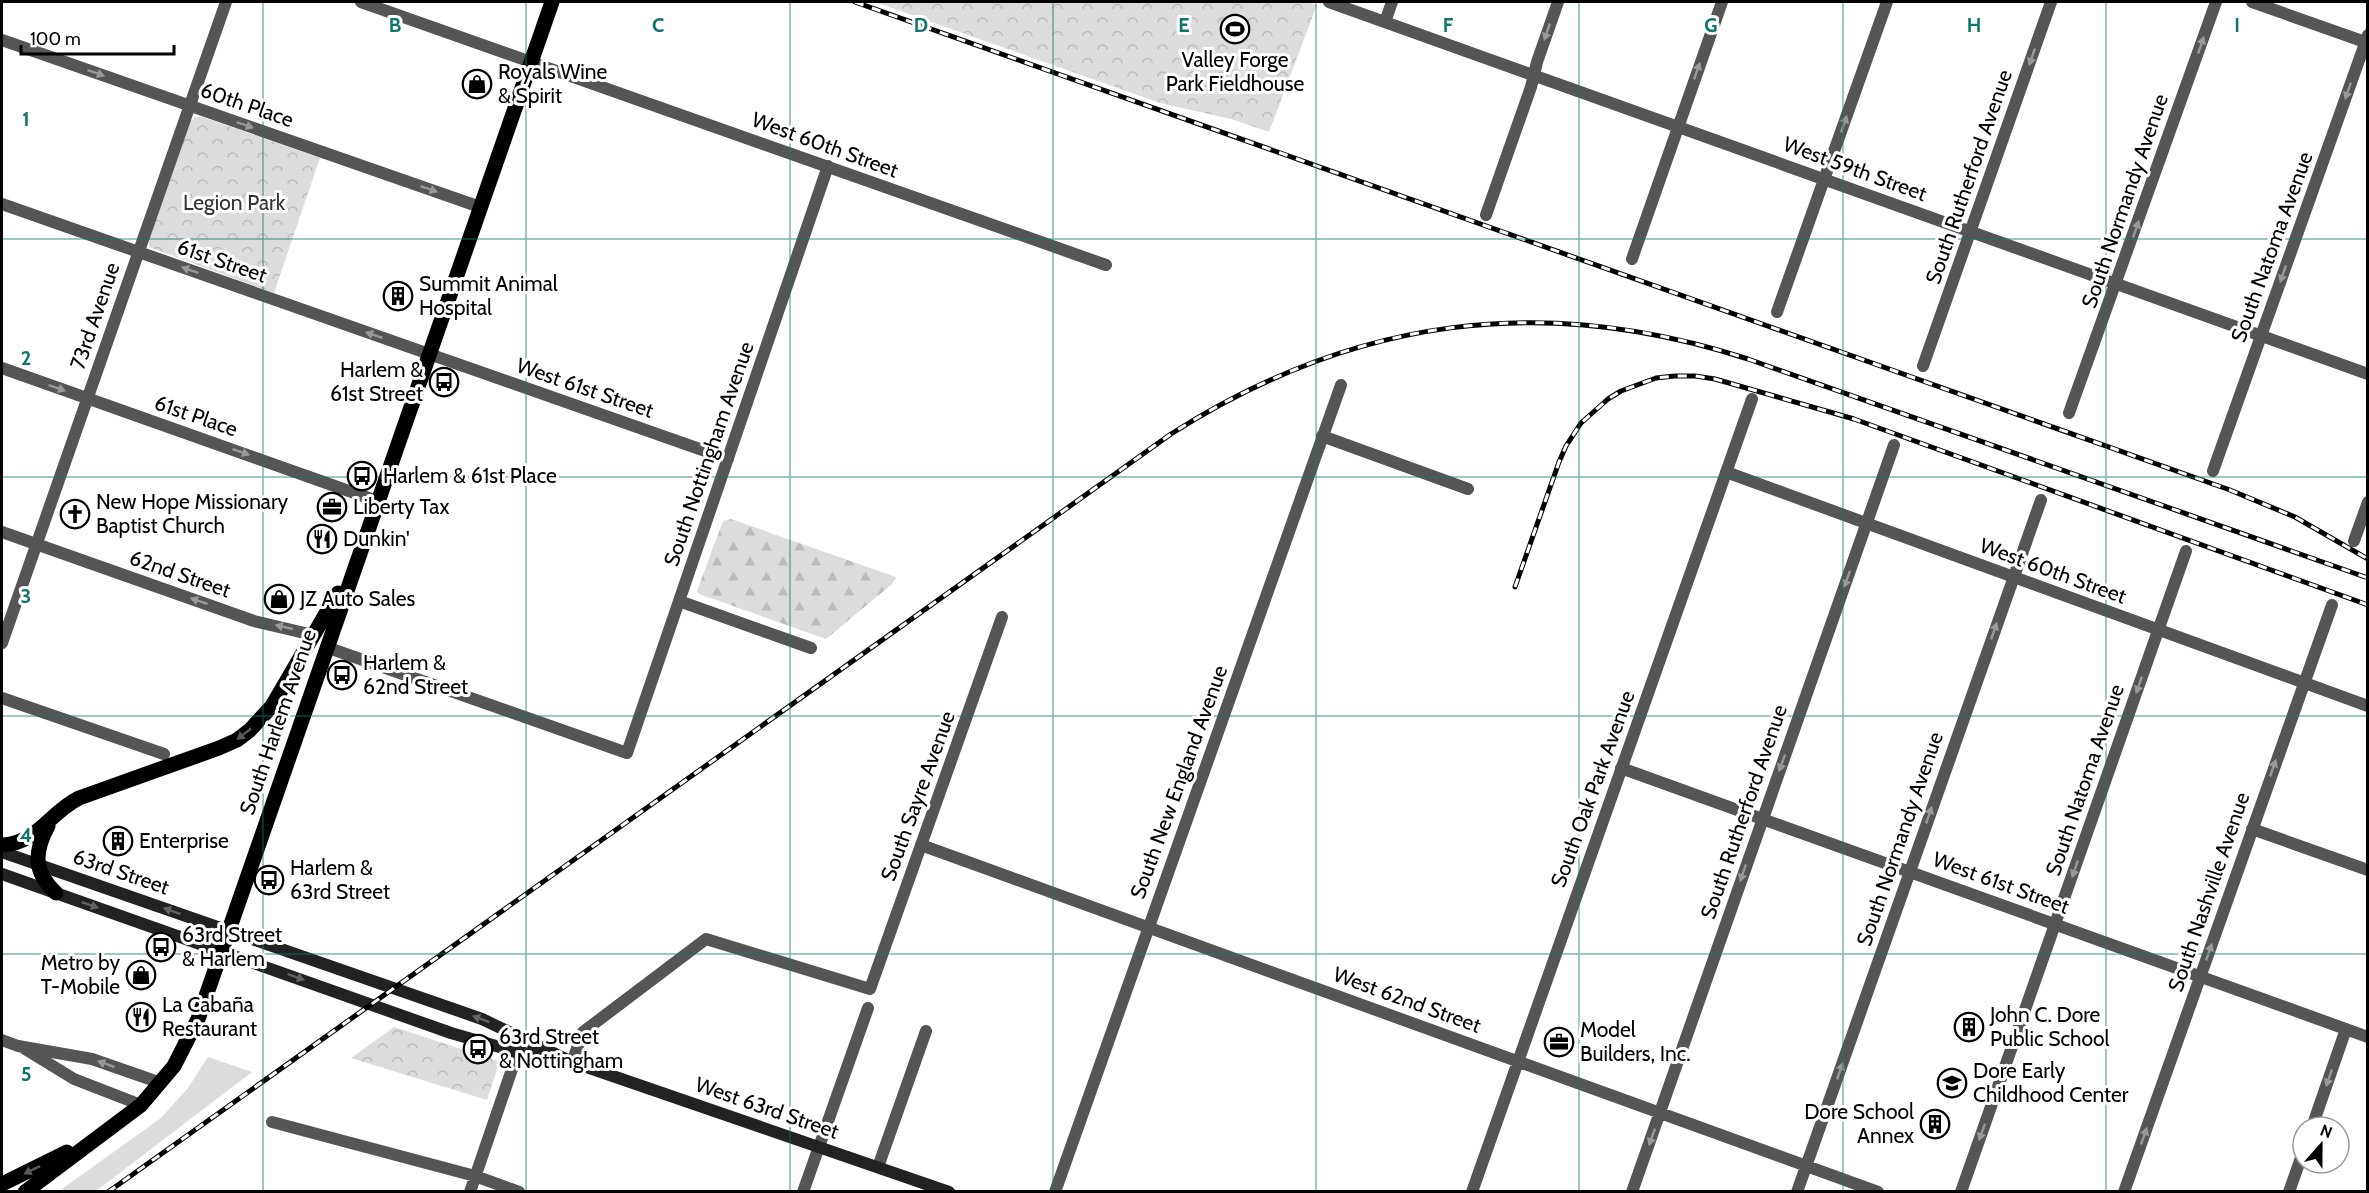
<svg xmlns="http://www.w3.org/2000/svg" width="2369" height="1193" font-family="Cabin,sans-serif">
<defs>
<pattern id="forest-firs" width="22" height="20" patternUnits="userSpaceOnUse" patternTransform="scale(1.5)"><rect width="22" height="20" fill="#dcdcdc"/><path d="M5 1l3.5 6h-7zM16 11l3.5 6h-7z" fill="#bbb"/></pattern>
<pattern id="park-crowns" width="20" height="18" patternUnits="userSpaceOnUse" patternTransform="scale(1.5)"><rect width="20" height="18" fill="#dcdcdc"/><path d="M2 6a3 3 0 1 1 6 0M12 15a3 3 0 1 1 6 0" fill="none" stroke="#bbb"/></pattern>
</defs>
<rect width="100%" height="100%" fill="#fff"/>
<path fill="#dcdcdc" d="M208,1057l44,15 -156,119h-37l102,-73 27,-30z"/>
<path fill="url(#forest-firs)" d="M731,519l165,58 -4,7 -66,55 -127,-45 -2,-3 26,-70z"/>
<path fill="url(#park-crowns)" d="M875,2h431l11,3 -48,127 -38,-13 -71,-16z
M195,117h8l117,41 -46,135 -125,-46v-8l41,-117z
M394,1027l104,34v5l-11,34 -136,-42z"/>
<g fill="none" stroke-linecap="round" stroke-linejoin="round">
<path stroke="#555" stroke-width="12" d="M361,2l745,263
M1329,2l1039,372
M2252,2l116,41
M1385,22l7,-20
M2,40l478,167
M2,204l726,255
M1486,215l45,-128 6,-25 21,-60
M1632,259l90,-257
M1777,312l110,-310
M1923,366l128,-364
M2,368l375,133
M2069,413l147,-411
M1322,436l146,53
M2213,471l155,-436
M1726,472l642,234
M2,532l252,89 59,14
M2354,541l14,-39
M679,601l132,47
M2,643l224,-641
M326,647l301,106 201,-587
M2,698l162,56
M1621,768l747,269
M2252,829l116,41
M921,845l957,347
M2,1040l16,6 74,13 69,24
M25,1049l49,30 67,26
M572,1062l11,-30 123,-93 164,50 132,-372
M272,1122l203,54 44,16
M2312,1127l34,-98
M878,1167l48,-136
M470,1192l53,-155
M803,1192l65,-184
M1055,1192l286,-807
M1472,1192l280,-793
M1632,1192l262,-747
M1797,1192l244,-692
M1961,1192l225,-641
M2124,1192l208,-587
M2289,1192l14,-40"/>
<path stroke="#222" stroke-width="12" d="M2,852l480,167 90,43 377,130
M2,874l449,159 66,19 42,7"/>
<path stroke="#000" stroke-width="15" d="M48,826c-14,26 -15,46 8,67
M2,845c36,-2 47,-32 77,-47l140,-50 18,-8 13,-10 22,-24 66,-113
M2,1184l65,-32
M25,1192l116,-87 33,-39 24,-47 354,-1017"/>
<g stroke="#000" stroke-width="5">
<path id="rail" d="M855,2l1375,488 65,27 73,42
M1515,587l44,-125 7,-16 15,-23 27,-24 13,-8 35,-13 19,-2h20l20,3 139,40 514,186
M108,1192l1063,-758c182,-116 371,-142 577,-75l620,219"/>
</g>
<use href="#rail" stroke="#fff" stroke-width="3" stroke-dasharray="9" stroke-linecap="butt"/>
</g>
<defs><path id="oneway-solid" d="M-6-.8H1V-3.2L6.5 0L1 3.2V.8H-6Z" transform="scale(1.5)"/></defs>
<g fill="#999">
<use href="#oneway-solid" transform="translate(1547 32) rotate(109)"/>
<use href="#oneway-solid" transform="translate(2201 45) rotate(-71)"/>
<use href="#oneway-solid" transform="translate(2032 57) rotate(109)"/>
<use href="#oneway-solid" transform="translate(1697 71) rotate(-71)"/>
<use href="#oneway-solid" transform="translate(96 73) rotate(19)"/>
<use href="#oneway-solid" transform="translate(2348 91) rotate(109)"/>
<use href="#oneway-solid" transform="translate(1844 124) rotate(-71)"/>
<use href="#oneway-solid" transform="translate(245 125) rotate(19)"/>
<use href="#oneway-solid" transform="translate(429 189) rotate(19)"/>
<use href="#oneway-solid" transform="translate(2136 229) rotate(-71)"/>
<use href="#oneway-solid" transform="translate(190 270) rotate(-161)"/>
<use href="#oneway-solid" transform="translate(2283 274) rotate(109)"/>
<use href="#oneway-solid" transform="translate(374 335) rotate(-161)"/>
<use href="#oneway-solid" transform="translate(57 388) rotate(19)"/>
<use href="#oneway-solid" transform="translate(241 452) rotate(19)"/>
<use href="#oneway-solid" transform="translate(1847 579) rotate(110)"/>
<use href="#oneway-solid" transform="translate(199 601) rotate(-161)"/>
<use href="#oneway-solid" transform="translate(284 627) rotate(-167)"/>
<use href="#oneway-solid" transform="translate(1994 631) rotate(-71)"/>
<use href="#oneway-solid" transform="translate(2139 685) rotate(109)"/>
<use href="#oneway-solid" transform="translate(1782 763) rotate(110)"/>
<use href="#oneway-solid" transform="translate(2273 768) rotate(-71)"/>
<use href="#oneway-solid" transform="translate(1929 815) rotate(-71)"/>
<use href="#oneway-solid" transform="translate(2075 869) rotate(109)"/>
<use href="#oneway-solid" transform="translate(1743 873) rotate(109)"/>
<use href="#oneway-solid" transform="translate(2209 952) rotate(-71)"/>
<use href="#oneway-solid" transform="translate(106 1064) rotate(-160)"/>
<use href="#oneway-solid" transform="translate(1840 1071) rotate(-71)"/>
<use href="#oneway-solid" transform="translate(2329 1078) rotate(109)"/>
<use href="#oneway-solid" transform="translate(1982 1132) rotate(110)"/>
<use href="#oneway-solid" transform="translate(2144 1136) rotate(-70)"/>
<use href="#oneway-solid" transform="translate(1652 1137) rotate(110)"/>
</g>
<g fill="#595959">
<use href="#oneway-solid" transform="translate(244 734) rotate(142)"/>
<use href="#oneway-solid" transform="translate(32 1170) rotate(154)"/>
</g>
<g fill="#646464">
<use href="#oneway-solid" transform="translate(90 905) rotate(19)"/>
<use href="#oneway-solid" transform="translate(172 911) rotate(-161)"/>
<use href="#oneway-solid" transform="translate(296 977) rotate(20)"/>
<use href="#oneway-solid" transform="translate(481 1019) rotate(-159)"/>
</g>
<path fill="none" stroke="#0f766e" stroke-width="1.5" stroke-opacity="0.55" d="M263,2v1190M526,2v1190M790,2v1190M1053,2v1190M1316,2v1190M1579,2v1190M1843,2v1190M2106,2v1190M2,239h2366M2,477h2366M2,716h2366M2,954h2366"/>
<defs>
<g id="stadium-ring" transform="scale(1.5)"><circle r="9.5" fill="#fff" stroke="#000" stroke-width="1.5"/><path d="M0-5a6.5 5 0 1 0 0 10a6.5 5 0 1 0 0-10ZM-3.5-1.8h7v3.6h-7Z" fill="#000"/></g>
<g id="shop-ring" transform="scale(1.5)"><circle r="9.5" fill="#fff" stroke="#000" stroke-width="1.5"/><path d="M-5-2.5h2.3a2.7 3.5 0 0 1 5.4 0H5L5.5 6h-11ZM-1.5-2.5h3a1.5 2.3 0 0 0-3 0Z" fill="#000"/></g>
<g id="building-ring" transform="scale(1.5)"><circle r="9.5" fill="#fff" stroke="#000" stroke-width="1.5"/><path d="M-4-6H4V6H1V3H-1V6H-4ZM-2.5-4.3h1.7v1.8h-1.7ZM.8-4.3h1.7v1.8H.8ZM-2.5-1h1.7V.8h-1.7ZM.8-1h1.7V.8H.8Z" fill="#000"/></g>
<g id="bus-ring" transform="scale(1.5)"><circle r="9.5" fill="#fff" stroke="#000" stroke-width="1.5"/><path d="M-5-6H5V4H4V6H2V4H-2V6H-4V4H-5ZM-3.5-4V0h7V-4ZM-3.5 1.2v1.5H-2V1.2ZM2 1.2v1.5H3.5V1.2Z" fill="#000"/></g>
<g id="office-ring" transform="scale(1.5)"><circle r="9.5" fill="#fff" stroke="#000" stroke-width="1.5"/><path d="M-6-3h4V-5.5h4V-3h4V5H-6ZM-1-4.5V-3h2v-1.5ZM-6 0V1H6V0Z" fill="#000"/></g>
<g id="church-ring" transform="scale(1.5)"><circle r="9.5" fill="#fff" stroke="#000" stroke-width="1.5"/><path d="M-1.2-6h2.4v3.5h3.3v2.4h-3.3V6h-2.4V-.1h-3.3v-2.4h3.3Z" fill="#000"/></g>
<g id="restaurant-ring" transform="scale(1.5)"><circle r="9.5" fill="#fff" stroke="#000" stroke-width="1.5"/><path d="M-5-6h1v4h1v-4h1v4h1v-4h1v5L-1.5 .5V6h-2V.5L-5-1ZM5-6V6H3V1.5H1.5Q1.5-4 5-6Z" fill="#000"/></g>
<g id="school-ring" transform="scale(1.5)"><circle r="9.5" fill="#fff" stroke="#000" stroke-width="1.5"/><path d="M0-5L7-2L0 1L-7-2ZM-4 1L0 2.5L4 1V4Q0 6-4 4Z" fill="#000"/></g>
</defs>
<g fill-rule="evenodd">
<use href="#stadium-ring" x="1235" y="29"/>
<use href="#shop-ring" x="477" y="84"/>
<use href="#building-ring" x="398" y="296"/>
<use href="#bus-ring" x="444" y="382"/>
<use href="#bus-ring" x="362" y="476"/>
<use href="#office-ring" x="332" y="507"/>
<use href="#church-ring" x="75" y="514"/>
<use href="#restaurant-ring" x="322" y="539"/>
<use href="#shop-ring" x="279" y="599"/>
<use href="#bus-ring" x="342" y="675"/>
<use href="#building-ring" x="118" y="841"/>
<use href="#bus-ring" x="269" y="880"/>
<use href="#bus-ring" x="161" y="947"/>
<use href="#shop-ring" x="141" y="975"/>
<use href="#restaurant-ring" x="141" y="1017"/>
<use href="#building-ring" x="1969" y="1027"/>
<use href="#office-ring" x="1559" y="1042"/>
<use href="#bus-ring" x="478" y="1049"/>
<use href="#school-ring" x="1952" y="1083"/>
<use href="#building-ring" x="1935" y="1124"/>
</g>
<g text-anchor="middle" stroke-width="6" stroke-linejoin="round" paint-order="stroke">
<g font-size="21" fill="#000" stroke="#fff" text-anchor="start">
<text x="1235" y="67" text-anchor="middle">Valley Forge<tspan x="1235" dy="24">Park Fieldhouse</tspan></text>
<text x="498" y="79">Royals Wine<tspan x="498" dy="24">&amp; Spirit</tspan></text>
<text x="419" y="291">Summit Animal<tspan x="419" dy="24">Hospital</tspan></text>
<text x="423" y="377" text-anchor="end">Harlem &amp;<tspan x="423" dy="24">61st Street</tspan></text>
<text x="383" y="483">Harlem &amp; 61st Place</text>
<text x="96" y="509">New Hope Missionary<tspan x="96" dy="24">Baptist Church</tspan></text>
<text x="353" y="514">Liberty Tax</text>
<text x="343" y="546">Dunkin'</text>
<text x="300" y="606">JZ Auto Sales</text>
<text x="363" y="670">Harlem &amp;<tspan x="363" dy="24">62nd Street</tspan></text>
<text x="139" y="848">Enterprise</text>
<text x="290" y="875">Harlem &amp;<tspan x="290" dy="24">63rd Street</tspan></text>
<text x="182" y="942">63rd Street<tspan x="182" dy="24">&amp; Harlem</tspan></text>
<text x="120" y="970" text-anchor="end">Metro by<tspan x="120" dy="24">T-Mobile</tspan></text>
<text x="162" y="1012">La Cabaña<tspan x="162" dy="24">Restaurant</tspan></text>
<text x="1990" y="1022">John C. Dore<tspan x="1990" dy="24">Public School</tspan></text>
<text x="1580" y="1037">Model<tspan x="1580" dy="24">Builders, Inc.</tspan></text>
<text x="499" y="1044">63rd Street<tspan x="499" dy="24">&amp; Nottingham</tspan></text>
<text x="1973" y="1078">Dore Early<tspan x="1973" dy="24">Childhood Center</tspan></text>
<text x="1914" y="1119" text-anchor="end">Dore School<tspan x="1914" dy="24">Annex</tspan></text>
</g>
<g font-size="21" fill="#000" stroke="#fff">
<text transform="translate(247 105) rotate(19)" y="7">60th Place</text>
<text transform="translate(825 145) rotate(20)" y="7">West 60th Street</text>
<text transform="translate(1855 169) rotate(20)" y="7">West 59th Street</text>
<text transform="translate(1969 177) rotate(-71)" y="7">South Rutherford Avenue</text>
<text transform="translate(2125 201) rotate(-71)" y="7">South Normandy Avenue</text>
<text transform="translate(2272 247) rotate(-70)" y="7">South Natoma Avenue</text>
<text transform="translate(222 261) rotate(19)" y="7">61st Street</text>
<text transform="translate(95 316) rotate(-71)" y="7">73rd Avenue</text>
<text transform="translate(585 388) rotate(19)" y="7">West 61st Street</text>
<text transform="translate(196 416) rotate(19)" y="7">61st Place</text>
<text transform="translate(709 454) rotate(-71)" y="7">South Nottingham Avenue</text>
<text transform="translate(2053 571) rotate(20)" y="7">West 60th Street</text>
<text transform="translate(180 574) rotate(19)" y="7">62nd Street</text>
<text transform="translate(278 722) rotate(-71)" y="7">South Harlem Avenue</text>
<text transform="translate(2085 780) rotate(-71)" y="7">South Natoma Avenue</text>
<text transform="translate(1179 782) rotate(-70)" y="7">South New England Avenue</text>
<text transform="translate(1593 789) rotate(-70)" y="7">South Oak Park Avenue</text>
<text transform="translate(918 796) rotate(-70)" y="7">South Sayre Avenue</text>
<text transform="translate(1744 812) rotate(-71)" y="7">South Rutherford Avenue</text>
<text transform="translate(1900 839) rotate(-71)" y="7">South Normandy Avenue</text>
<text transform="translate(121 872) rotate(19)" y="7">63rd Street</text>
<text transform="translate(2001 883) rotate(20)" y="7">West 61st Street</text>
<text transform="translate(2209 892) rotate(-71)" y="7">South Nashville Avenue</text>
<text transform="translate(1407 1000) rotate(20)" y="7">West 62nd Street</text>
<text transform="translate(767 1108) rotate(19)" y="7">West 63rd Street</text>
</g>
<g font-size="21" fill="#333" stroke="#fff">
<text x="234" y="210">Legion Park</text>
</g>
</g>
<g font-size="20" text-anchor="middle" font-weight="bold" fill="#0f766e" stroke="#fff" stroke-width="6" stroke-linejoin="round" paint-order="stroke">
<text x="395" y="32">B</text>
<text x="658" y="32">C</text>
<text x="921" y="32">D</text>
<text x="1184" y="32">E</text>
<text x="1448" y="32">F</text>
<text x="1711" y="32">G</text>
<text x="1974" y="32">H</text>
<text x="2237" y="32">I</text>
<text x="26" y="126">1</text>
<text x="26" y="365">2</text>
<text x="26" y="603">3</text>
<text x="26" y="842">4</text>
<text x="26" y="1081">5</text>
</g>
<rect width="2369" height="1193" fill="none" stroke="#000000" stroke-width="6"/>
<g transform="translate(2321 1145) rotate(21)"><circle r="28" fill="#ffffff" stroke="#999999" stroke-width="1.5"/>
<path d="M0-4.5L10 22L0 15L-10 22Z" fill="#000000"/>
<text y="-9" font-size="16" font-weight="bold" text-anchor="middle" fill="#000000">N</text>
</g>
<path d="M21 45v9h153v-9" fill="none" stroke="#000000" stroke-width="3"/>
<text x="30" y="45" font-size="18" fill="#000000" stroke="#ffffff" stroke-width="4.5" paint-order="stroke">100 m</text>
</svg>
